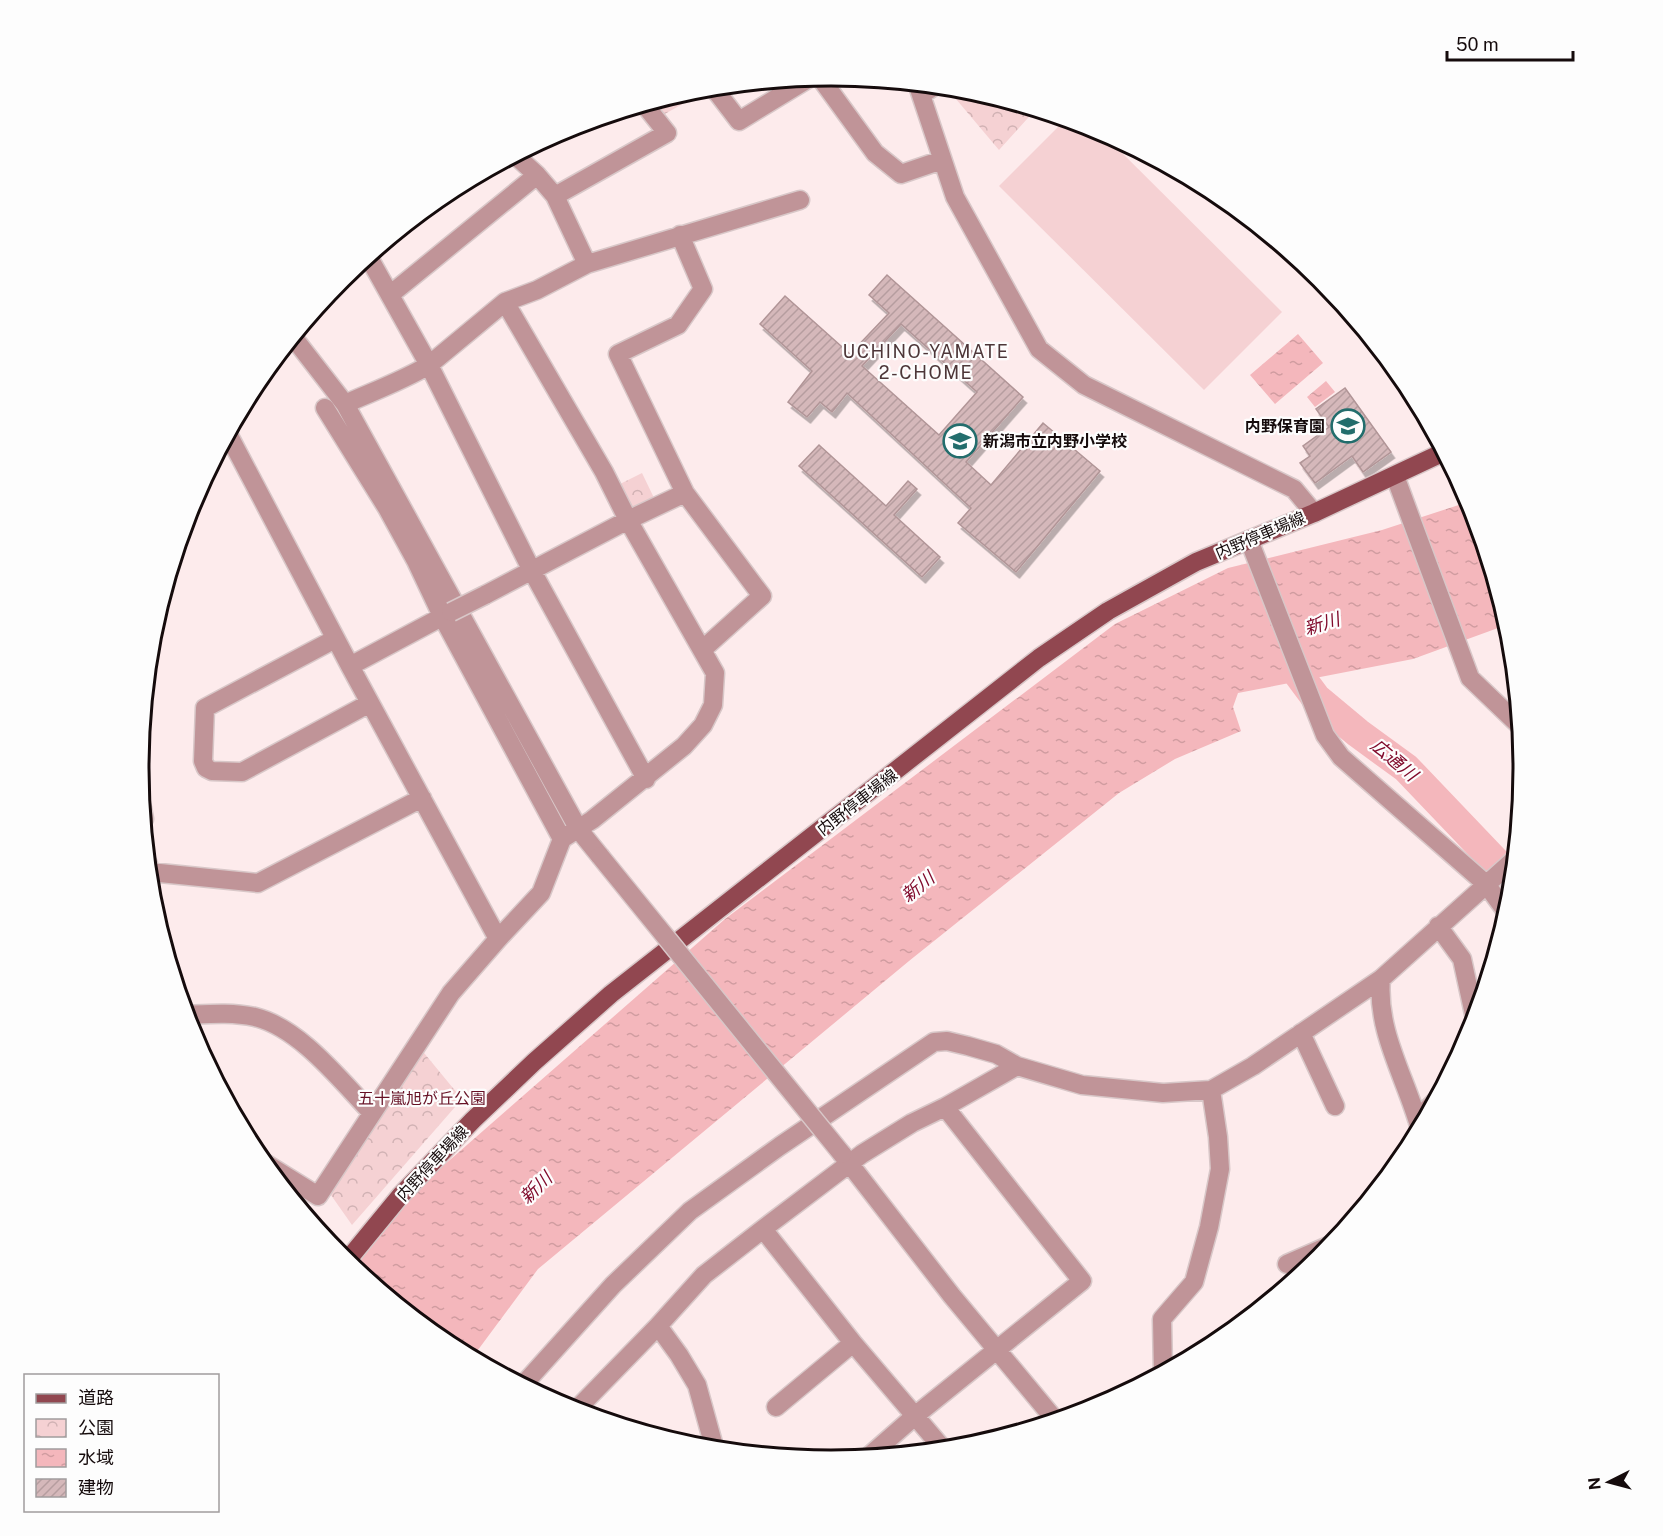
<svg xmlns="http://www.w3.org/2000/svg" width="1663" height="1536" font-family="'Public Sans','Noto Sans JP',sans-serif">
<defs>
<pattern id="park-crowns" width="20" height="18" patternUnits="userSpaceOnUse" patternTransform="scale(1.5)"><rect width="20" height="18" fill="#f5d1d3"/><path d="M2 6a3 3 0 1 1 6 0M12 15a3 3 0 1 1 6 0" fill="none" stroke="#d1b2b4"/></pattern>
<pattern id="water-ripples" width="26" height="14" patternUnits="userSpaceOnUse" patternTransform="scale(1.5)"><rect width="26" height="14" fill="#f4b7bc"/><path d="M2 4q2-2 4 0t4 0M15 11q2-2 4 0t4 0" fill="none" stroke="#d09ca0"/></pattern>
<pattern id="building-hatch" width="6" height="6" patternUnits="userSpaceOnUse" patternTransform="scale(1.5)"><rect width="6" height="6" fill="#d5b8ba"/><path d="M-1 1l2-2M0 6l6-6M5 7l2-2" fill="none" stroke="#b69d9f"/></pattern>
<filter id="shadow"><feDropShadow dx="3.5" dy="6" stdDeviation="0" flood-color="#0004"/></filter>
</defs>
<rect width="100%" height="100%" fill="#fdebec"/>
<path fill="#f5d1d3" d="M1066,119l31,9 185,184 -78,78 -205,-204z"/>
<path fill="url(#park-crowns)" d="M945,86l22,2 69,21 -37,41z
M708,87l1,2 -46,26 -11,-13 45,-14z
M642,473l13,27 -22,11 -13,-27z
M420,1048l42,51 -110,126 -26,-37z"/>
<path fill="url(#water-ripples)" d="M1298,334l25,29 -48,41 -25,-29z
M1326,381l9,11 -20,15 -8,-10z
M1471,501l38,123 -96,35 -175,34 -5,14 8,24 -66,28 -56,34 -210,168 -371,308 -66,89 -26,-14 -96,-79 28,-42 347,-304 390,-295 113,-56 154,-38z"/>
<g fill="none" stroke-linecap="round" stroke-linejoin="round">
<path stroke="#f4b7bc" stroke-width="30" d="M1296,671l20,27 42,35 48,35 107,112"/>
</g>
<path fill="url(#building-hatch)" stroke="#b19597" stroke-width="1.5" fill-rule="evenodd" filter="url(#shadow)" d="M887,275l136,122 -57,65 25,23 52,-62 57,48 -84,101 -58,-49 13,-15 -124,-115 -15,19 -12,-10 -13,15 -19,-15 24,-31 -52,-47 25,-28 65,58 39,-41 -20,-18zM901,324l76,68 -38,43 -77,-69z
M1345,388l46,64 -28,20 -11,-16 -37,27 -15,-20 10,-7 -7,-10 26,-19 -13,-18z
M819,445l67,61 22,-25 9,8 -23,26 46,42 -18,20 -123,-111z"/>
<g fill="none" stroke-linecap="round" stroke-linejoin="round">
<g stroke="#d8c7c8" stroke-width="21">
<path id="minor" d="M819,76l56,77 26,21 41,-14
M917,83l38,114 84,152 45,36 210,104 20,24
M713,87l26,34 72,-44
M921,95l15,-10
M515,155l22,20 18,21 32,68
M555,196l112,-63 -23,-29
M680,235l23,54 -25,36 -60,29 67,139
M368,256l61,109 102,204 115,210
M391,294l146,-119
M293,337l52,67 234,426 21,26
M345,404c29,-13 57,-23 84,-39l76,-63 32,-12 50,-26 213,-64
M325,408l62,100 29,53 26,55 120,223
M228,434l122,232 148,273
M1395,476l75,202 50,48
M1249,540l76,195 16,22 145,127 22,30
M485,595l143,-75 57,-27 77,103 -60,54
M335,639l-130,69 -2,53 3,7 6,3 30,1 128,-69
M350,666l101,-54
M142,808l2,11
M148,864l2,8 108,11 164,-85
M1438,926l24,33 12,55 2,5
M1381,979c-5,53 26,101 39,150
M186,1015c23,-1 46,-3 69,2 45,11 85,63 117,96
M1301,1033l34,73
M1417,1119l18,-17
M842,1154l110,142 104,125
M263,1162l55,34 133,-203 47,-54 43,-46 21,-54 30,-19 92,-74 19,-21 10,-20 2,-32 -87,-153 -24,-48 -99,-170
M763,1229l90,114 91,107
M1287,1264l46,-20
M658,1326l21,29 18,30 18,65
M1163,1373l-1,-54 32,-37 15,-55 11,-58 -2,-32 -7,-47
M523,1385l90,-100 77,-74 90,-65 154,-104 13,-1 21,5 28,8 21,12 65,19 81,8 48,-3 42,-24 128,-87 135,-121
M776,1407l77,-64
M575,1411l83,-85 46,-51 59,-46 99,-75 50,-31 33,-16 72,-41
M867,1458l49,-43 166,-134 -137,-174"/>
</g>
<g stroke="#d8c7c8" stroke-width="21">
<path id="major" d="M346,1262l55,-67 72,-75 61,-58 77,-68 428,-336 69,-47 88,-49 118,-49 130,-61"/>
</g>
<use href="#minor" stroke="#c09498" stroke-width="18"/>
<use href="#major" stroke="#914750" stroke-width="18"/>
<g stroke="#d8c7c8" stroke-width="21" stroke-linecap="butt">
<path id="minor-bridge" d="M451,612l34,-17
M600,856l242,298"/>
</g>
<use href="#minor-bridge" stroke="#c09498" stroke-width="18"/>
</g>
<defs>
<g id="school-ring" transform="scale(1.725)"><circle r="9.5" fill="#fdfdfd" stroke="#226d6c" stroke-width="1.5"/><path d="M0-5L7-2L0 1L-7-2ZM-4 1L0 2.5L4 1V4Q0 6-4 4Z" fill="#226d6c"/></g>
</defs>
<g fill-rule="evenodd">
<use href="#school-ring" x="1348" y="426"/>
<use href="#school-ring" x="960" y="441"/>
</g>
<g text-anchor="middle" stroke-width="4.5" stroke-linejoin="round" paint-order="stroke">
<g font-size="16" font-weight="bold" fill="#150b0c" stroke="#fdfdfd" text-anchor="end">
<text x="1325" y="432">内野保育園</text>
<text x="983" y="447" text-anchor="start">新潟市立内野小学校</text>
</g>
<g font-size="16" fill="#150b0c" stroke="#fdfdfd">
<text transform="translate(1260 535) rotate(-23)" y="6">内野停車場線</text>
<text transform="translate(857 802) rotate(-38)" y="6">内野停車場線</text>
<text transform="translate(432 1163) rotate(-47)" y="6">内野停車場線</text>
</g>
<g font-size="16" fill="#671125" stroke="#fdfdfd">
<text x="422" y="1104">五十嵐旭が丘公園</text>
</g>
<g font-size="18" letter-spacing="1.5" fill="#4d3638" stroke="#fdfdfd">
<text x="926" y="358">UCHINO-YAMATE<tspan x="926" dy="21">2-CHOME</tspan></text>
</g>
<g font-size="18" font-style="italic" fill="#810b2c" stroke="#fdfdfd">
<text transform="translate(1322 624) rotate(-17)" y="6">新川</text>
<text transform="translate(1394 760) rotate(40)" y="6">広通川</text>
<text transform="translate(918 887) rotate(-39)" y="6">新川</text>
<text transform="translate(536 1188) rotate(-44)" y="6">新川</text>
</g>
</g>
<path d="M0 0H1663V1536H0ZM149 768a682 682 0 1 1 1364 0a682 682 0 1 1-1364 0Z" fill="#fdfdfd" fill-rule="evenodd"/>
<path fill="none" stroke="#150b0c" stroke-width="3" d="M149 768a682 682 0 1 1 1364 0a682 682 0 1 1-1364 0Z"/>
<rect x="24" y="1374" width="195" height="138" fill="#fdfdfd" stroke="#a09c9d" stroke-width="1.5"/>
<rect x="36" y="1394" width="30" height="9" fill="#914750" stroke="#a09c9d" stroke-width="1.5"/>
<text x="78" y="1404" font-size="18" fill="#150b0c">道路</text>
<rect x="36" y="1419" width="30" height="18" fill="url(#park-crowns)" stroke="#a09c9d" stroke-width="1.5"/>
<text x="78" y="1434" font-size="18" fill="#150b0c">公園</text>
<rect x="36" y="1449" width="30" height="18" fill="url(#water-ripples)" stroke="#a09c9d" stroke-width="1.5"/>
<text x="78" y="1464" font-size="18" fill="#150b0c">水域</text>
<rect x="36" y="1479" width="30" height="18" fill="url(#building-hatch)" stroke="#a09c9d" stroke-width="1.5"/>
<text x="78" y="1494" font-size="18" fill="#150b0c">建物</text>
<g transform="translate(1609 1482) rotate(264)" stroke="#fdfdfd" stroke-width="4.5" paint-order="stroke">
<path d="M0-4.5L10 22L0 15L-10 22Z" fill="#150b0c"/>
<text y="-9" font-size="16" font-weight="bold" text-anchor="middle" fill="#150b0c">N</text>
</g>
<path d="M1447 51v9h126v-9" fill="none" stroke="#150b0c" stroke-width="3"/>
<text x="1456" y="51" font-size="18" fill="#150b0c" stroke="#fdfdfd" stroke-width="4.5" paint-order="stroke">50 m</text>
</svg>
